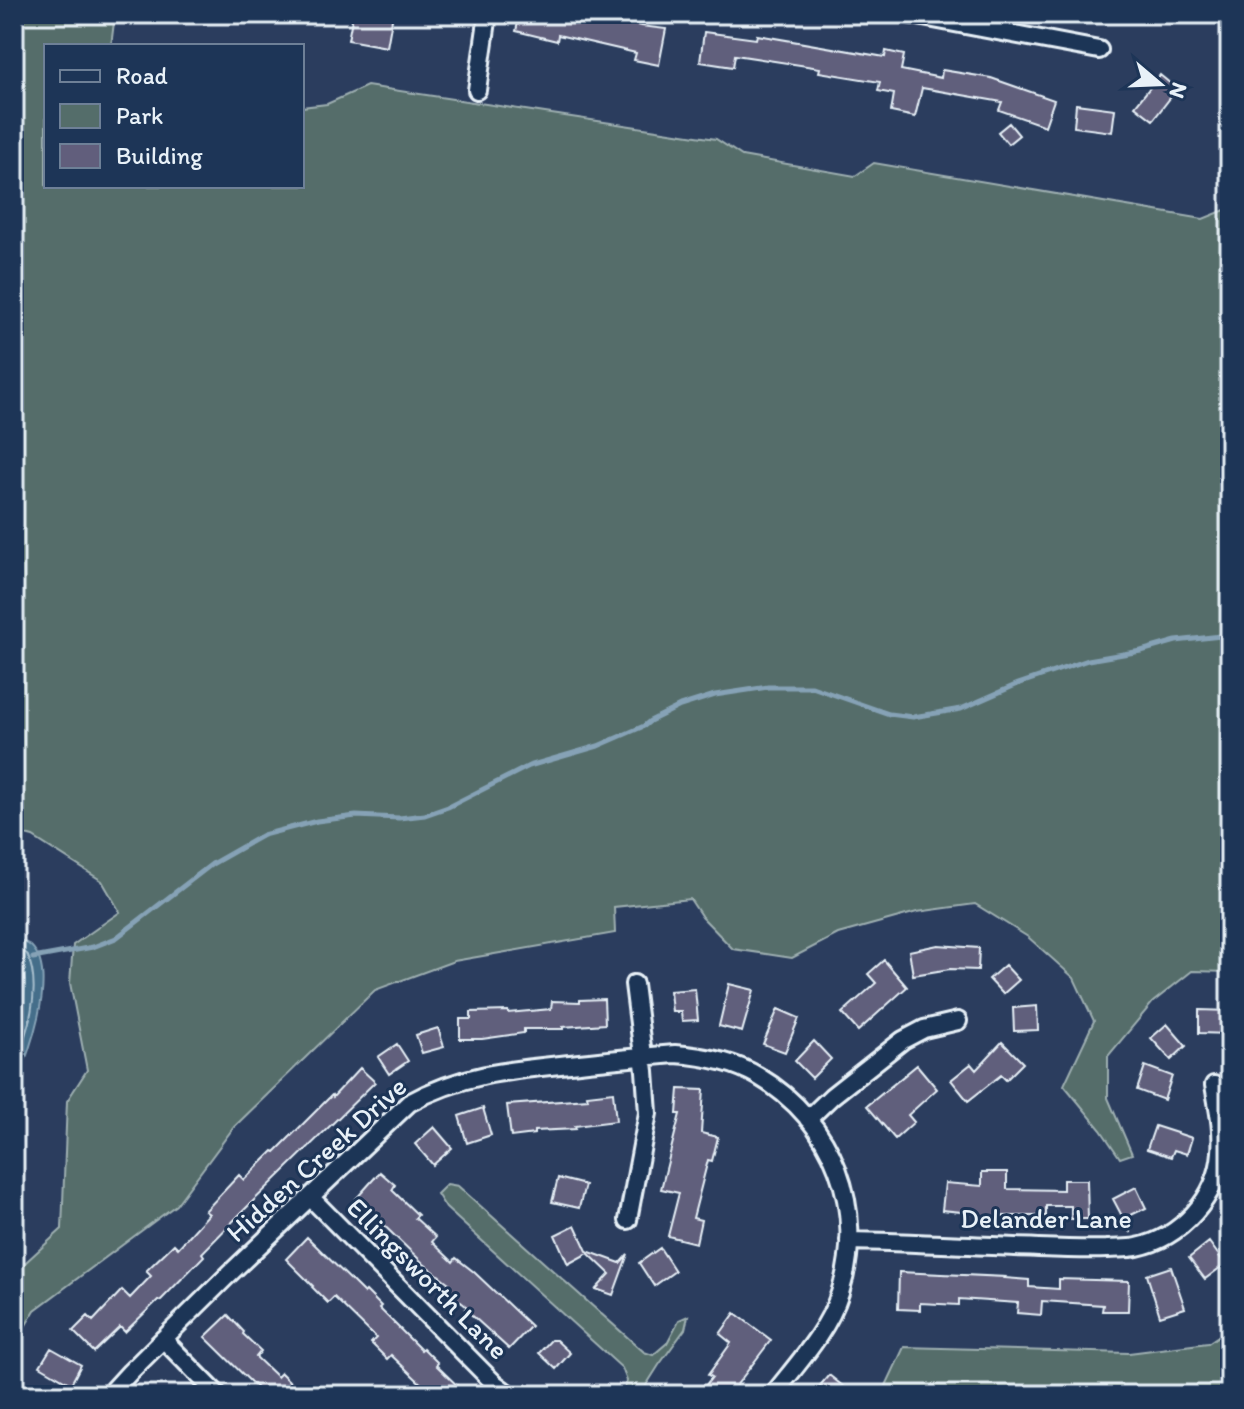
<svg xmlns="http://www.w3.org/2000/svg" width="1244" height="1409" font-family="Itim,sans-serif">
<rect width="100%" height="100%" fill="#2b3d5e"/>
<filter id="ink" filterUnits="userSpaceOnUse"><feTurbulence type="fractalNoise" baseFrequency=".0125" numOctaves="2"/><feDisplacementMap in="SourceGraphic" scale="16" xChannelSelector="R" yChannelSelector="G"/><feConvolveMatrix kernelMatrix="1 2 1 2 8 2 1 2 1" color-interpolation-filters="sRGB"/></filter>
<g filter="url(#ink)">
<path fill="#546d6a" stroke="#9eafb1" stroke-width="2" d="M14,14h101l-4,32h-65v140h256v-79l25,-3 40,-18 349,53 26,17 113,20 19,-13 329,56 27,-11v764l-38,-1 -39,31 -45,54v42l24,56 -12,4 -19,-28 -37,-45 30,-64 -20,-43 -46,-41 -53,-33 -58,8 -79,22 -46,24 -59,-9 -31,-32 -12,-18 -76,8 1,26 -161,28 -79,29 -141,137 -58,78 -141,105 -21,35v-72l48,-44 5,-128 20,-31 -17,-87 3,-38 47,-33 -18,-31 -69,-44 -19,-5z
M447,1184l11,2 186,166 9,3 14,-12 12,-23 9,-4 -3,13 -26,36 -19,30h-18l5,-14 -5,-13 -176,-160 -9,-14z
M1230,1328v67h-342l-5,-3 21,-45 225,6 79,-10z"/>
<path fill="#446e8a" stroke="#86a2b6" stroke-width="2" d="M14,938c6,2 12,4 17,8 29,28 -4,112 -17,143z"/>
<g fill="none" stroke-linecap="round" stroke-linejoin="round">
<path stroke="#a6bdcc" stroke-width="2" d="M14,946l13,8c16,36 0,79 -13,113
M14,957c20,16 6,58 0,79"/>
<path stroke="#86a2b6" stroke-width="5" d="M33,958l60,-11 23,-9 96,-74 51,-29 54,-14 39,-5 43,2 26,-3 23,-8 81,-41 69,-20 46,-20 6,-5 30,-15 35,-11 53,-8h44l77,27 24,3 48,-8 57,-25 70,-24 53,-9 35,-10 54,-6"/>
</g>
<path fill="#615e7c" stroke="#e8f1f8" stroke-width="2" d="M353,14h40l-6,33 -39,-7z
M520,14h33l28,6 2,-6h7l51,12 25,3 -7,36 -25,-5 2,-7 -78,-18 -1,6 -41,-10z
M704,32l52,7 1,-4 128,22 1,-6 18,4 -3,15 40,8 1,-8 49,8 63,22 -9,26 -46,-16 3,-8 -80,-14 -7,29 -24,-5 3,-18 -16,-3 2,-9 -61,-10 1,-4 -85,-13 -2,12 -33,-5z
M1160,75l17,14 -24,31 -18,-14z
M1076,104l39,5 -3,23 -38,-5z
M1009,123l10,12 -11,9 -10,-12z
M938,945l41,3 -1,22 -28,-1 -37,6 -4,-24z
M884,960l23,27 -49,44 -16,-18 34,-30 -8,-9z
M1005,965l14,15 -16,14 -14,-15z
M729,984l25,6 -12,42 -23,-6z
M695,989l3,31 -16,1 -1,-9h-9l-2,-21z
M604,999l1,25 -42,3v2h-39v4l-42,6h-22v-20h11v-7l37,-1v2l43,-4 1,-8 28,1v-2z
M1037,1006l1,24 -24,1 -1,-23z
M778,1009l21,9 -14,34 -22,-8z
M1199,1010l31,1v23l-31,-1z
M1167,1024l19,22 -15,14 -20,-22z
M438,1028l6,19 -22,6 -6,-18z
M814,1041l17,18 -19,19 -17,-17z
M1002,1042l21,21 -17,17 -5,-5 -33,26 -17,-21 20,-16 5,6z
M397,1044l11,17 -19,13 -11,-17z
M917,1065l20,24 -29,26 6,7 -19,17 -28,-33z
M1145,1066l27,10 -8,24 -27,-10z
M360,1068l15,14 -132,129 -41,42 2,3 -44,45 -2,-1 -33,32 -5,-5 -26,25 -21,-21 15,-15 5,5 29,-31 8,8 21,-22 -5,-5 28,-27 4,4 31,-34 -4,-3 34,-36 5,5 29,-29 2,1 57,-57 1,2z
M679,1089l25,1 -3,43 17,4 -6,24 -4,-1 -15,58 8,2 -5,23 -28,-7 11,-43 -18,-4 19,-75h-3z
M613,1092l3,29 -41,5 1,3 -42,2v3l-23,3 -4,-32 81,-6 -1,-4z
M483,1108l8,27 -24,8 -8,-27z
M1155,1126l37,12 -5,16 -13,-4 -3,7 -24,-8z
M434,1127l18,21 -19,17 -18,-21z
M380,1172l15,13 -3,5 26,25 -3,3 21,19 -4,5 21,20 3,-4 18,14 57,54 -22,23 -44,-40 2,-2 -23,-19 5,-5 -25,-19 -53,-51 -16,-13z
M982,1172h25v17l56,1v-10h24l1,39h-17v-13h-25v10h-65v-2l-39,-4 3,-27 37,3z
M558,1178l27,7 -6,23 -27,-6z
M1136,1187l10,21 -15,7v18l-18,-34z
M575,1225l12,26 33,12 8,-9 -15,41 -17,-6 14,-15 -22,-21 -20,11 -13,-29z
M307,1237l57,56 2,-2 15,15 -2,2 42,42 2,-2 15,15 -2,2 31,30h-34l-42,-40 -4,4 -16,-16 5,-5 -42,-41 -6,6 -16,-16 1,-1 -27,-27z
M1209,1242l16,22 -20,15 -16,-21z
M660,1248l15,23 -21,15 -15,-23z
M1171,1267l14,41 -25,8 -13,-41z
M899,1272l106,5 -1,1 25,2v7l30,2v-10l70,2 -1,30h-26l1,-6 -61,-4 -1,14 -24,-2 1,-10 -59,-4v6l-39,-2v7l-22,-1z
M735,1313l36,27 -42,55h-31l14,-18 -4,-2 23,-32 -11,-9z
M228,1315l16,17 -1,2 18,17 -5,6 21,20 4,-4 22,22h-39l-59,-58z
M551,1340h5l14,13 -14,16 -17,-16z
M51,1348l30,17 -10,19 -31,-18z
M829,1375l25,20h-42z"/>
<g fill="none" stroke-linecap="round" stroke-linejoin="round">
<g stroke="#e8f1f8" stroke-width="22">
<path id="minor" d="M907,14l192,36
M477,90l11,-76
M808,1119l24,-23 71,-56 21,-11 34,-8
M310,1197l184,186 16,12
M628,1220l20,-107 -3,-42 -11,-87
M849,1241c55,1 111,4 166,6 31,1 61,3 92,2 10,-1 21,0 30,-2 44,-9 81,-50 84,-95 2,-23 -3,-44 -7,-67
M163,1339l55,56
M109,1395l21,-23 95,-94 184,-175c52,-29 102,-33 161,-39 35,-4 70,-7 105,-10 28,2 58,7 83,22 76,45 109,133 82,217 -12,38 -43,71 -67,102"/>
</g>
<use href="#minor" stroke="#1d3557" stroke-width="16"/>
</g>
</g>
<g text-anchor="middle" stroke-width="6" stroke-linejoin="round" paint-order="stroke">
<g font-size="28" fill="#e8f1f8" stroke="#1d3557">
<text transform="translate(316 1159) rotate(-42)" y="10">Hidden Creek Drive</text>
<text x="1046" y="1228">Delander Lane</text>
<text transform="translate(428 1278) rotate(45)" y="10">Ellingsworth Lane</text>
</g>
</g>
<rect width="1244" height="1409" fill="none" stroke="#1d3557" stroke-width="48"/>
<rect x="24" y="24" width="1196" height="1361" fill="none" stroke="#e8f1f8" stroke-width="3" filter="url(#ink)"/>
<rect x="44" y="44" width="260" height="144" fill="#1d3557" stroke="#6e8097" stroke-width="2"/>
<rect x="60" y="70" width="40" height="12" fill="#1d3557" stroke="#6e8097" stroke-width="2"/>
<text x="116" y="84" font-size="24" fill="#e8f1f8">Road</text>
<rect x="60" y="104" width="40" height="24" fill="#546d6a" stroke="#6e8097" stroke-width="2"/>
<text x="116" y="124" font-size="24" fill="#e8f1f8">Park</text>
<rect x="60" y="144" width="40" height="24" fill="#615e7c" stroke="#6e8097" stroke-width="2"/>
<text x="116" y="164" font-size="24" fill="#e8f1f8">Building</text>
<g transform="translate(1160 84) rotate(109)" stroke="#1d3557" stroke-width="6" paint-order="stroke">
<path d="M0-6L14 30L0 20L-14 30Z" fill="#e8f1f8"/>
<text y="-12" font-size="22" font-weight="bold" text-anchor="middle" fill="#e8f1f8">N</text>
</g>
</svg>
